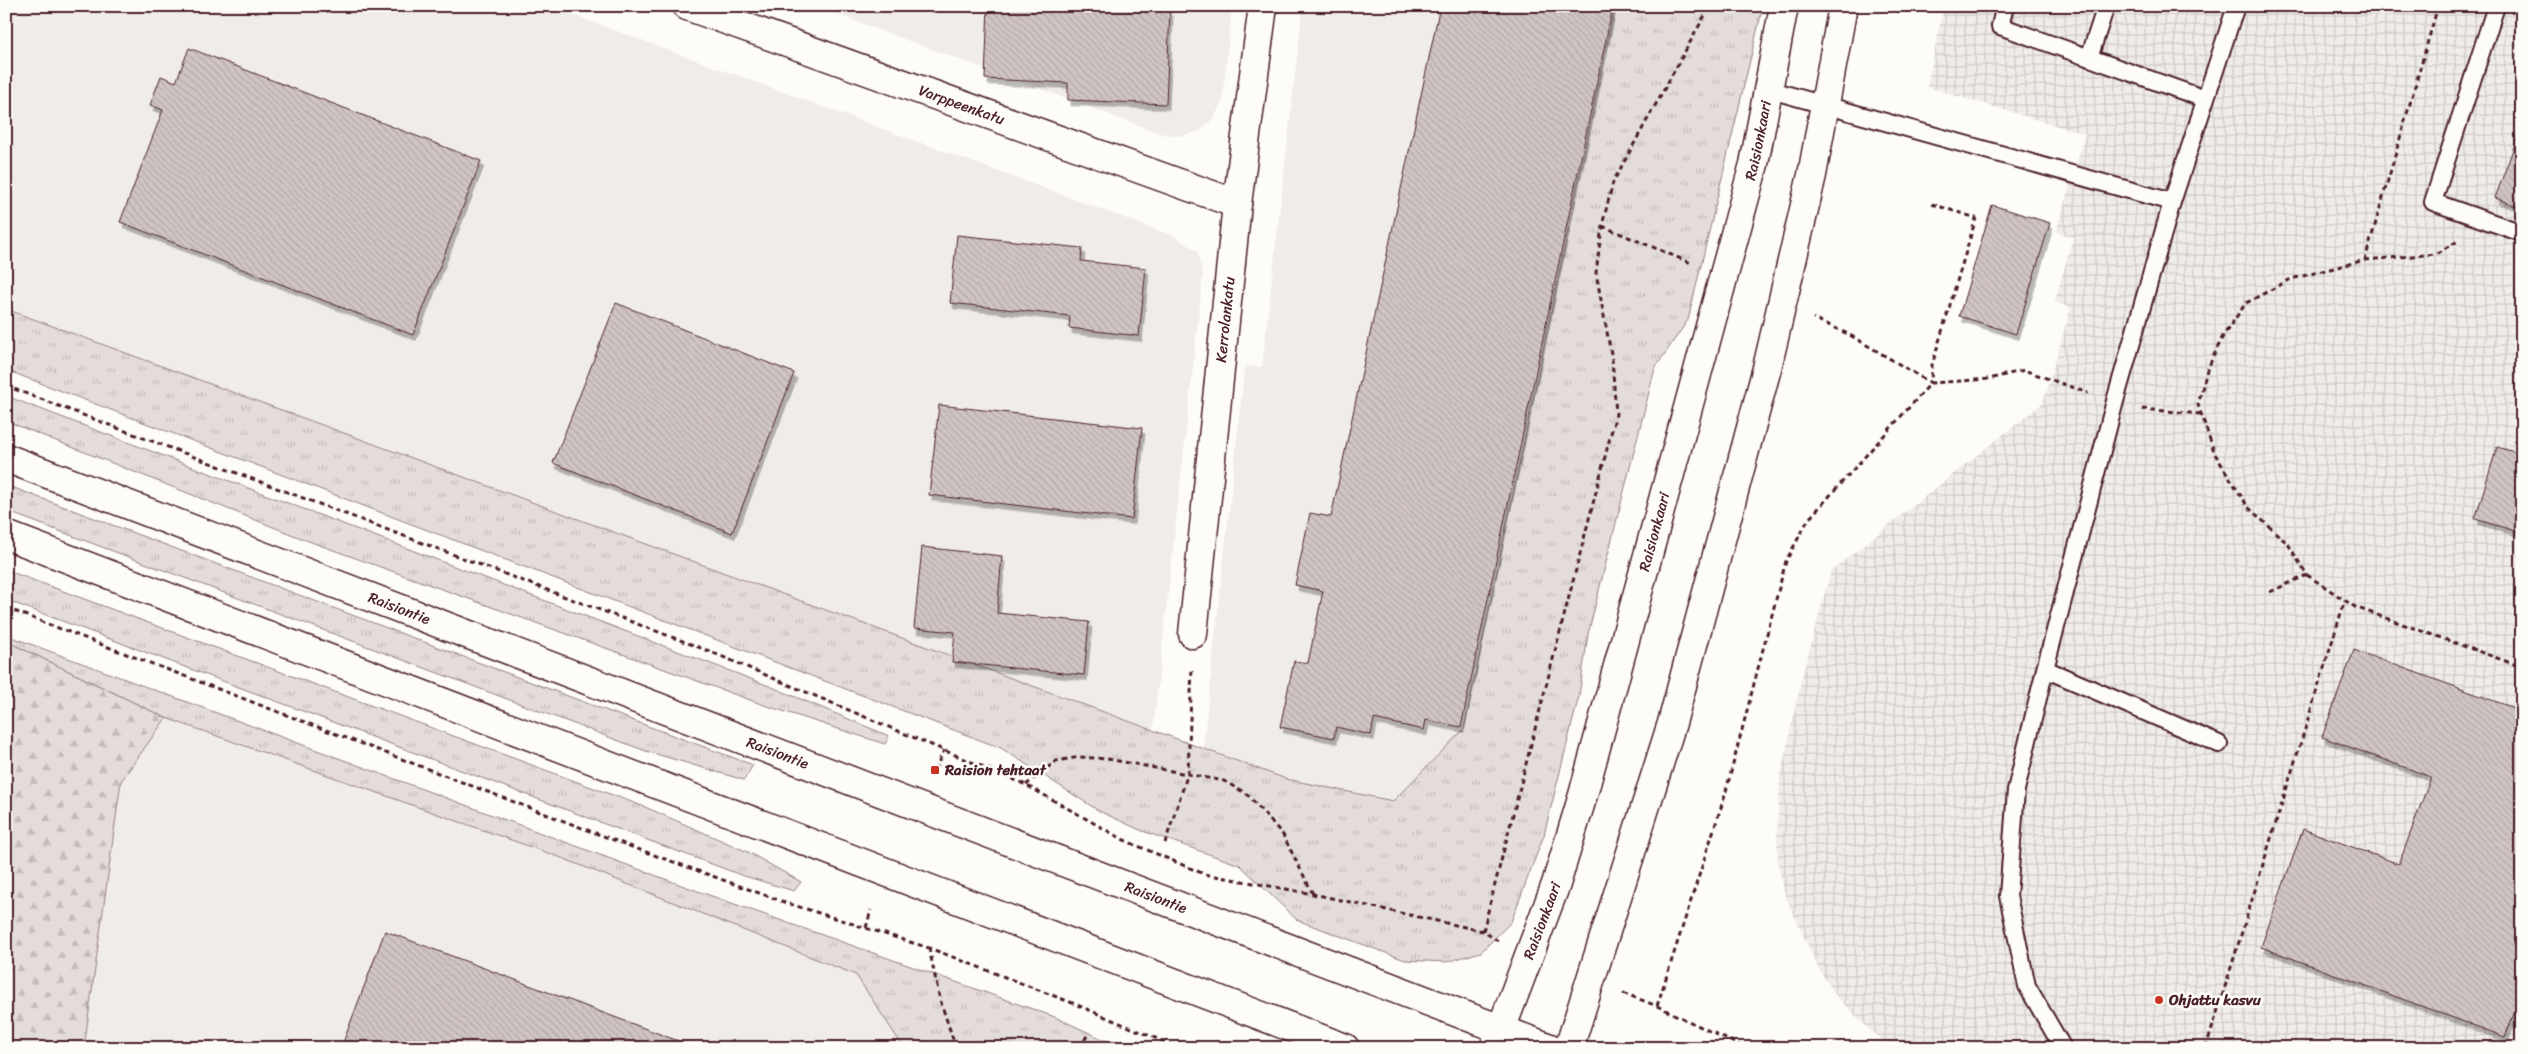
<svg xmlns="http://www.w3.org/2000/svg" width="2528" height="1054" font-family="Sriracha,sans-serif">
<defs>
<pattern id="industrial-grid" width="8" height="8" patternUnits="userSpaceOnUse" patternTransform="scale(1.25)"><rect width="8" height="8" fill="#f0ece8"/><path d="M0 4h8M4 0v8" fill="none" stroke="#cfcac7"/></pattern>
<pattern id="grass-tufts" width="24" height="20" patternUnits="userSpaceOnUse" patternTransform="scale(1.25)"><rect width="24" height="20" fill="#e3dcda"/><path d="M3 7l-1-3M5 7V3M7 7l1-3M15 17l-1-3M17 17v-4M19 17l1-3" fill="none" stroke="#c4bcbb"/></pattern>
<pattern id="forest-firs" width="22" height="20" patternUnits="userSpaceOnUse" patternTransform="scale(1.25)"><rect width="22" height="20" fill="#e3dcda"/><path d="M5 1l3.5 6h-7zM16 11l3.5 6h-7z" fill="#c4bcbb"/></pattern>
<pattern id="building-back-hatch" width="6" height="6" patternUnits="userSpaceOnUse" patternTransform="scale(1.25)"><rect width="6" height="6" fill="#d0c5c4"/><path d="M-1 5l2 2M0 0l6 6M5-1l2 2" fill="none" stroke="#b4a9a9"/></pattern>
<filter id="shadow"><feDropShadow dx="3" dy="5.5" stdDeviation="0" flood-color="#0004"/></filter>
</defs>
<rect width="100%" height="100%" fill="#fdfcf7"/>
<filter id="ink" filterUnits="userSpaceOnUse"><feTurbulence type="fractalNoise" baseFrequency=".02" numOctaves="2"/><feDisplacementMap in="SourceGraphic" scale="10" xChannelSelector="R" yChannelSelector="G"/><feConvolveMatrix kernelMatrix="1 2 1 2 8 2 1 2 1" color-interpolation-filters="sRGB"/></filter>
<g filter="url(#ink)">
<path fill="#f0ece8" d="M6,6h543l627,231 21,14 6,24 -50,455 -1147,-421z
M814,6h418l-10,96 -8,16 -15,13 -17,5 -20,-2z
M1303,6h312l-151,723 -71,72 -107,-22 -83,-31 42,-382 17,1z
M166,718l396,140 294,117 48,73h-820l37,-267z"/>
<path fill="url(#industrial-grid)" d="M1944,6h578v1042h-631l-21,-18 -33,-33 -18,-27 -34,-75 -7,-31 -1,-28 3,-58 22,-101 29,-106 212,-168 28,-95 -16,-6 18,-65 -17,-5 29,-98 -158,-47z"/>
<path fill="url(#grass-tufts)" stroke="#967e82" d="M1615,6h148l-75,314 -33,48 -67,266 -9,62 -35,139 -33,87 -30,30 -35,10 -41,-2 -108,-40 -57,-55 -100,-35 -41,-19 -98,-63 -995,-378v-61l1280,470 107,22 71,-72z
M6,396l766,291 117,49 -4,8 -121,-39 -453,-163 -305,-121z
M6,485l647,243 100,37 -9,15 -98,-29 -640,-240z
M6,570l639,237 103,45 53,30 -7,9 -53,-16 -735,-275z
M6,635l697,258 352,124 67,31h-218l-48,-73 -294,-117 -396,-140 -160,-77z"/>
<path fill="url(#forest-firs)" stroke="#967e82" d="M6,641l160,77 -45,63 -37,267h-78z"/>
<path fill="url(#building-back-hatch)" stroke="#4a1f2b" filter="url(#shadow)" d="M988,6h88l94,5 -4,93 -98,-4v-17l-83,-4z
M1440,6h173l-152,721 -35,-7 -2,10 -50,-11 -3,16 -35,-8 -2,11 -54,-11 14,-66 14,2 15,-72 -28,-6 15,-72 21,4z
M189,48l292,113 -68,174 -293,-113 43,-112 -13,-5 11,-29 15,6z
M2522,125v83l-27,-10z
M1992,205l58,18 -34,111 -57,-18z
M957,235l125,13 -1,13 65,7 -7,68 -70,-8 1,-12 -120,-13z
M616,303l178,70 -62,160 -179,-70z
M939,405l203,23 -10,91 -203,-24z
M2497,447l25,7v79l-47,-14z
M922,547l80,9 -5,57 92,9 -5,53 -132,-13 3,-30 -41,-4z
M2354,650l168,61v281l-17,45 -244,-90 42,-118 96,35 32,-87 -109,-40z
M385,931l312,117h-356z"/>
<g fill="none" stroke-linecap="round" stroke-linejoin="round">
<g stroke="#4a1f2b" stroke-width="20">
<path id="service" d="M2005,6l-5,20 205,73
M2496,6l-63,196 89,31
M2089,58l17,-52
M1767,89l405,113
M2045,669l174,75
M2063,1048l-36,-62 -19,-90 8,-106 29,-121 70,-268 57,-199 64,-196"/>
</g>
<g stroke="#4a1f2b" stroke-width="31">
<g id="minor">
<path id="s1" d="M687,6l550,198"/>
<path id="s2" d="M1193,634l44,-430 26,-198"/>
</g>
</g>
<g stroke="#4a1f2b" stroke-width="31">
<g id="secondary">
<path id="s3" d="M6,458l1544,590"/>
<path d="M6,535l1339,513"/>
<path id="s4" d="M1494,1048l62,-164 27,-89 171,-631 30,-158"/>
<path d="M1569,1048l103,-325 95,-355 45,-193 31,-169"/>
</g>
</g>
<path stroke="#4a1f2b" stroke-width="3" stroke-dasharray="5 4" stroke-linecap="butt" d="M1932,204l44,14 -44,147 -1,18 58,-4 35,-9 64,23
M1602,226l89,37
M2365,260l70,-6 23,-13
M6,386l703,265 317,134 98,55 80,34 109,20 170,37 15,10
M2142,409l59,5
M2307,575l48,32 167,60
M2270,592l37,-17 -19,-31 -40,-37 -33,-53 -17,-49 9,-35 16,-34 23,-33 45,-24 74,-19 73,-254
M6,608l626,239 152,55 145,46 141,54 109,46
M935,770l9,-20
M1026,785l30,-24 24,-4 28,2 116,22 23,13 36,41 30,59
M1165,843l23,-70 4,-106
M866,928l5,-18
M1483,931l133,-517 -4,-55 -16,-86 6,-47 11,-44 97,-176
M929,948l11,52 16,48
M6,968l3,1 -3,16
M1623,993l34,13 88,42
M1657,1006l68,-211 61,-234 22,-41 123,-137 -83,-49 -35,-16
M6,1031l2,17
M1080,1048l8,-14
M2206,1048l139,-448"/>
<use href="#service" stroke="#fdfcf7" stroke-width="16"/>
<use href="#minor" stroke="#fdfcf7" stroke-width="28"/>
<use href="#secondary" stroke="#fdfcf7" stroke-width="28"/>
</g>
</g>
<g fill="#c8321e" stroke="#fdfcf7" stroke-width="2">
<rect x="930" y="765" width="10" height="10" rx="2.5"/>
<circle cx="2159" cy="1000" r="5"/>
</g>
<g text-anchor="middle" stroke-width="5" stroke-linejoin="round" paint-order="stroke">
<g font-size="15" fill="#4a1f2b" stroke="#fdfcf7">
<text dy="5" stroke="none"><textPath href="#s1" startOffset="292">Varppeenkatu</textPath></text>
<text dy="5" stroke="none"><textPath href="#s4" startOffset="946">Raisionkaari</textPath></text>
<text dy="5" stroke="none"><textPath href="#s2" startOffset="316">Kerrolankatu</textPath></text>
<text dy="5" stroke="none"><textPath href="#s4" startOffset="541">Raisionkaari</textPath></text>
<text dy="5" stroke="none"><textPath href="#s3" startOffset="421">Raisiontie</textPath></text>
<text dy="5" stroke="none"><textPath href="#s3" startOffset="826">Raisiontie</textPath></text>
<text dy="5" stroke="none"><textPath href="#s3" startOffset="1231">Raisiontie</textPath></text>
<text dy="5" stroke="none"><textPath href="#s4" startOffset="136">Raisionkaari</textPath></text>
</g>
<g font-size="15" font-weight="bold" fill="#4a1f2b" stroke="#fdfcf7" text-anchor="start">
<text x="945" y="775">Raision tehtaat</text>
<text x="2169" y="1005">Ohjattu kasvu</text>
</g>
</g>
<rect width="2528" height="1054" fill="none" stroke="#fdfcf7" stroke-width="25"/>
<rect x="12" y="12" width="2503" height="1029" fill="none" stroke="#4a1f2b" stroke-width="2" filter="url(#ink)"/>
</svg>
